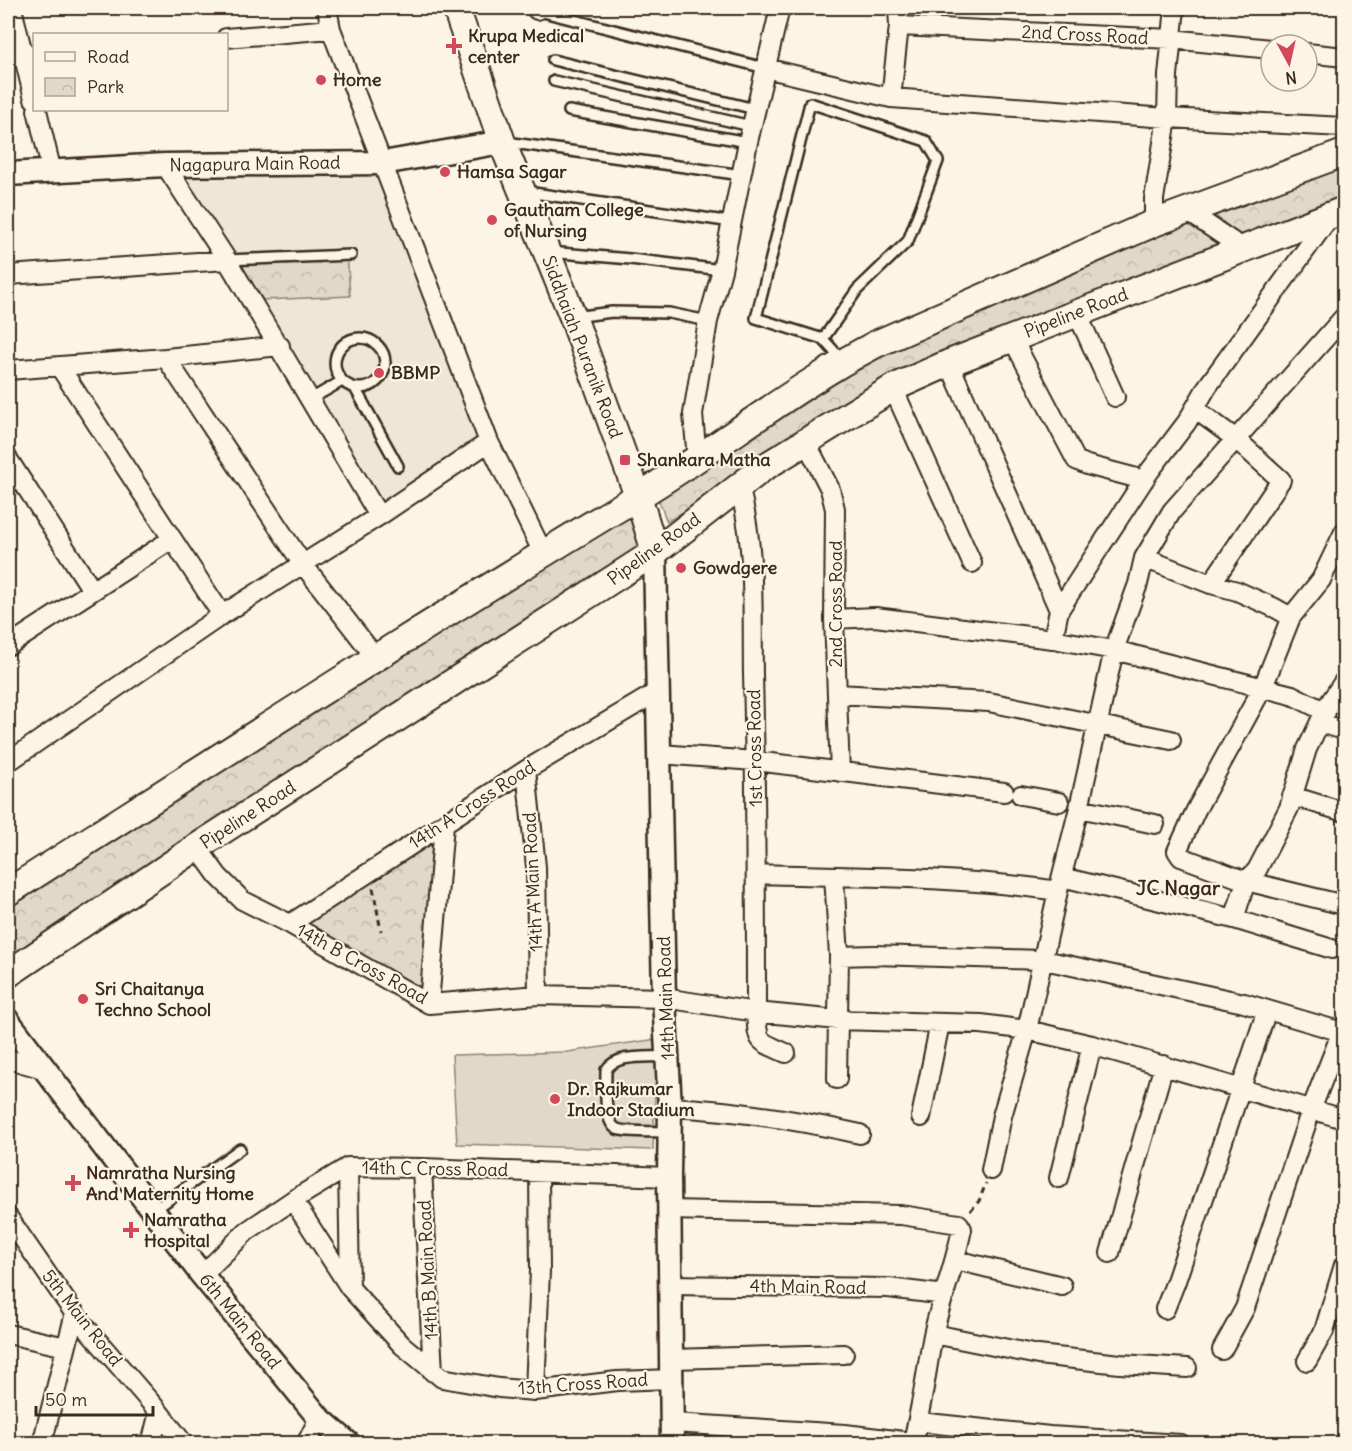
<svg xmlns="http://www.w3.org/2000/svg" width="1352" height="1451" font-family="Delius,sans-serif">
<defs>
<pattern id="park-crowns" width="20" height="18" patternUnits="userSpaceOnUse" patternTransform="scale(1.5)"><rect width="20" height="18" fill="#e0d8c8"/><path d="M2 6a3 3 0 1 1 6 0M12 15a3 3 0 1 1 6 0" fill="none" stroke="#c1baab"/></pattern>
</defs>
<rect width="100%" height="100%" fill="#fcf5e5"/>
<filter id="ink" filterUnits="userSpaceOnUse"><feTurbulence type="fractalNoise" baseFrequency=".0167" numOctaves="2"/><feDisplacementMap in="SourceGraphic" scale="12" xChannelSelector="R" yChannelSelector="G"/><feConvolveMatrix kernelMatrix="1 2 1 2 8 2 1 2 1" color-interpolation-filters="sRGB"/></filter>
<g filter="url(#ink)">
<path fill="#eee6d6" d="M377,170l50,136 56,134 -102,66 -119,-203 -80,-130z"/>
<path fill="url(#park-crowns)" stroke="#8e8173" stroke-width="1.5" d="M1344,162v36l-101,40 -31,-25z
M1184,220l39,26 -317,128 -239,148 -10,-26 209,-132z
M347,252l3,44 -87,4 -28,-43z
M628,512l23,36 -643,411v-52z
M434,843l-11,149 -121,-68z"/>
<path fill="#e0d8c8" stroke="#8e8173" stroke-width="1.5" d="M657,1039l-4,111 -196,-6 -5,-89 115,-3z"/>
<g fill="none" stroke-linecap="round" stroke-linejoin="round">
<g stroke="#3b2a1e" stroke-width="14">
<path id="service" d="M527,8l238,60
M553,60l202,49
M554,81l197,45
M569,111l179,31
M506,142l236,33
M527,192l205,30
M549,252l81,7 92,11
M227,260l124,-5
M574,317l38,-5 57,1 39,8
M335 363a25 25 0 1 1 50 0a25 25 0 1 1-50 0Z
M823,339l-67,-21 54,-215 116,38 12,20 -30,80 -51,49 -34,49 19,21
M355,388l43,78
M311,399l31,-18
M667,1056c-18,2 -51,-3 -61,14 0,14 -3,53 11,59 9,4 41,2 53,3
M154,1210l86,-61"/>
</g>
<g stroke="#3b2a1e" stroke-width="22">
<path id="minor" d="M12,8l22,91
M898,8l1,18 -8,72 276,20 177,9
M537,10l1,-2
M899,26l272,13 100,10
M226,38l105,-9
M1307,53l37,4
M8,57l26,-2
M765,68l126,30
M37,110l15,62
M165,165l62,95 152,256
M1187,211l55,37
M1154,223v-24l13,-81 1,-43 7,-67
M8,275l219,-15
M1077,313l38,84
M1012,338l64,122 11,5 57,15
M166,358l114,-12
M949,363l110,247
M59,366l163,249
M8,370l158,-12 136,205 74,95
M893,388l79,175
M1195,409l41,30 45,41 -70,104
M489,442l54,111
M806,442l24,47 5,20 -1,110 6,153
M8,459l84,131
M697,459l-4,-45 15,-93 14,-51 26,-128 32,-134
M739,486c17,61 13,126 14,189 3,113 3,225 3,337 2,32 1,28 30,41
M1144,558l67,26 26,7 38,17 16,9
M834,619l41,-2 178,22 61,11 178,45 34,17
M1053,639l6,-29 90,-138 38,-50 20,-35 124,-172
M8,646l164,-107
M1344,681l-16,24 -21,44 -18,59 -32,62 -11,11 98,24
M837,694l152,8 182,38
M1320,723l24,7
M660,754l95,7 249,31
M8,762l214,-147 157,-99 110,-74 -158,-413 -4,-21
M526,770l10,97 2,128
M1021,795l38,7
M1292,796l52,16
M1079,808l76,16
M197,847l21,29 24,24 48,24 139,80 109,-9 126,3 92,14 82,8 143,4 46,6 65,15 252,74
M757,874c100,3 201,2 301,17
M834,876l5,80
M1062,877l172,42 98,30
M1234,919l12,-38 -65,-24 -4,-6 19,-41 67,-123 28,-70 30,-37 23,-48
M290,924l236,-154 131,-78
M429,1004l15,-180
M8,1059l36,10
M837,1079l2,-123 35,-1 170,5 200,43 98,29
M670,1107c65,3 127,13 190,27
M921,1117l19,-94
M348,1167l2,121
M422,1168l11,204
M991,1170l11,-54 25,-86 31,-139 21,-83 35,-158 24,-66 6,-26 28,-47 172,-194
M1059,1178l33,-133
M293,1200l57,88 52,57 40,33 57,10 36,3 82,-10 55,-2
M669,1210l232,5 58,9 3,5c-7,36 -21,70 -29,106 -7,37 -11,73 -21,109
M8,1217l69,100 82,95 25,32
M1110,1253l54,-188
M956,1260l106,26
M202,1275l45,-44 46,-31 55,-33 74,1 247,9
M670,1285l218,3 57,7
M1165,1309l11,-28 91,-271
M8,1334l58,13
M934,1334l104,21 82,9 67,4
M1222,1350l23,-42 66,-198 33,-84
M672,1359l172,-5
M1307,1361l17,-30 20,-66
M535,1391l5,-121 -1,-98
M919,1422l131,14 131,8
M673,1423l172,11 67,8
M42,1444l33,-131
M151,1444l8,-32
M306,1444l13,-26"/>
</g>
<g stroke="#3b2a1e" stroke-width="27">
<path id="tertiary" d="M8,174l157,-9 218,-2 119,-21
M655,552l9,446 6,109 -1,70 3,267
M8,1021l194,254 117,143 30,26"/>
</g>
<g stroke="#3b2a1e" stroke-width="30">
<path id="secondary" d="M456,8l46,134 71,175 65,179 17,56
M8,892c209,-133 417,-268 629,-395 82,-49 155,-109 239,-153l278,-121 190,-70
M8,974l189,-127 458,-295 108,-84 130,-80 56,-25 395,-153"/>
</g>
<path stroke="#3b2a1e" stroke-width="3" stroke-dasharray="6 4.5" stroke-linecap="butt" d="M373,888l8,43
M970,1211l9,-10 7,-18"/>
<use href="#service" stroke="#fcf5e5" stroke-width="9"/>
<use href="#minor" stroke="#fcf5e5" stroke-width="18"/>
<use href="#tertiary" stroke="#fcf5e5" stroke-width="22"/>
<use href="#secondary" stroke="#fcf5e5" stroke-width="26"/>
</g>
</g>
<g fill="#d1495b" stroke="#fcf5e5" stroke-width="2">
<path d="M451 37h6v6h6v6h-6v6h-6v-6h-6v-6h6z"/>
<circle cx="321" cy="80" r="6"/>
<circle cx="445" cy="172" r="6"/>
<circle cx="492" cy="220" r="6"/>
<circle cx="379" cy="373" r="6"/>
<rect x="619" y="454" width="12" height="12" rx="3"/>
<circle cx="681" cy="568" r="6"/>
<circle cx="83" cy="999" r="6"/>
<circle cx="555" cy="1099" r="6"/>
<path d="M70 1174h6v6h6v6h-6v6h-6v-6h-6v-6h6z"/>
<path d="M128 1221h6v6h6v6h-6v6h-6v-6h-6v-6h6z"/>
</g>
<g text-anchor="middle" stroke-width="4.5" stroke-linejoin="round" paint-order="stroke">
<g font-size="18" fill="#3b2a1e" stroke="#fcf5e5">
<text transform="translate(1085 35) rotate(3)" y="6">2nd Cross Road</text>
<text transform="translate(255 164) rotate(-1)" y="6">Nagapura Main Road</text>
<text transform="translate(1076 313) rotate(-21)" y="6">Pipeline Road</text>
<text transform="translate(582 347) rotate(69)" y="6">Siddhaiah Puranik Road</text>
<text transform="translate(654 549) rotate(-36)" y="6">Pipeline Road</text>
<text transform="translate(836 604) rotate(-90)" y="6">2nd Cross Road</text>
<text transform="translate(755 748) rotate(-91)" y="6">1st Cross Road</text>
<text transform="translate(472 805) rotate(-33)" y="6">14th A Cross Road</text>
<text transform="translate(248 815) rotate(-33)" y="6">Pipeline Road</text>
<text transform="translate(533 882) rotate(-93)" y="6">14th A Main Road</text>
<text transform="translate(362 964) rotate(29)" y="6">14th B Cross Road</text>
<text transform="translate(666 998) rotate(-92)" y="6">14th Main Road</text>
<text transform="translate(435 1169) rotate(1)" y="6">14th C Cross Road</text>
<text transform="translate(428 1270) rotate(-93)" y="6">14th B Main Road</text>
<text transform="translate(808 1287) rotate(1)" y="6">4th Main Road</text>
<text transform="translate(82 1318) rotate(52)" y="6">5th Main Road</text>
<text transform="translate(240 1321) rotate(51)" y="6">6th Main Road</text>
<text transform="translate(583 1384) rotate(-4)" y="6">13th Cross Road</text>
</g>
<g font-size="18" font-weight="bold" fill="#3b2a1e" stroke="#fcf5e5" text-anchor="start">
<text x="468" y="42">Krupa Medical<tspan x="468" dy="21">center</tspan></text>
<text x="333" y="86">Home</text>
<text x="457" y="178">Hamsa Sagar</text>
<text x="504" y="216">Gautham College<tspan x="504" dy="21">of Nursing</tspan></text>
<text x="391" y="379">BBMP</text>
<text x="637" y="466">Shankara Matha</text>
<text x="693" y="574">Gowdgere</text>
<text x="95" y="995">Sri Chaitanya<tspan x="95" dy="21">Techno School</tspan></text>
<text x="567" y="1095">Dr. Rajkumar<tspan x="567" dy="21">Indoor Stadium</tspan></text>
<text x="86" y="1179">Namratha Nursing<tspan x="86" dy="21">And Maternity Home</tspan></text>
<text x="144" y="1226">Namratha<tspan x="144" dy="21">Hospital</tspan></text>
</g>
<g font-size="20" font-weight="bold" fill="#3b2a1e" stroke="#fcf5e5">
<text x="1178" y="895">JC Nagar</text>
</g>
</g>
<rect width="1352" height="1451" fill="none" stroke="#fcf5e5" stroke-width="30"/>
<rect x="15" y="15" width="1322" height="1421" fill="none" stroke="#3b2a1e" stroke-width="2" filter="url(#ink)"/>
<rect x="33" y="33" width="195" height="78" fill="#fcf5e5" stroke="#afa495" stroke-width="1.5"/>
<rect x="45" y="52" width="30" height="9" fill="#fcf5e5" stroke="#afa495" stroke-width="1.5"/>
<text x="87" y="63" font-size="18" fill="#3b2a1e">Road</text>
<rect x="45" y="78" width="30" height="18" fill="url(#park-crowns)" stroke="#afa495" stroke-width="1.5"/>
<text x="87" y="93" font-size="18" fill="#3b2a1e">Park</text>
<g transform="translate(1289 63) rotate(172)"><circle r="28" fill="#fcf5e5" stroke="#afa495" stroke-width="1.5"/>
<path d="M0-4.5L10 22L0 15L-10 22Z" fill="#d1495b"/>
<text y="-9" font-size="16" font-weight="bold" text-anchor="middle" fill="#3b2a1e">N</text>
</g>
<path d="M36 1406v9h117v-9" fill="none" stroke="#3b2a1e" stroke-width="3"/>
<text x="45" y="1406" font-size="18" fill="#3b2a1e" stroke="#fcf5e5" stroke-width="4.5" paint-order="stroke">50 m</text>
</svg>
